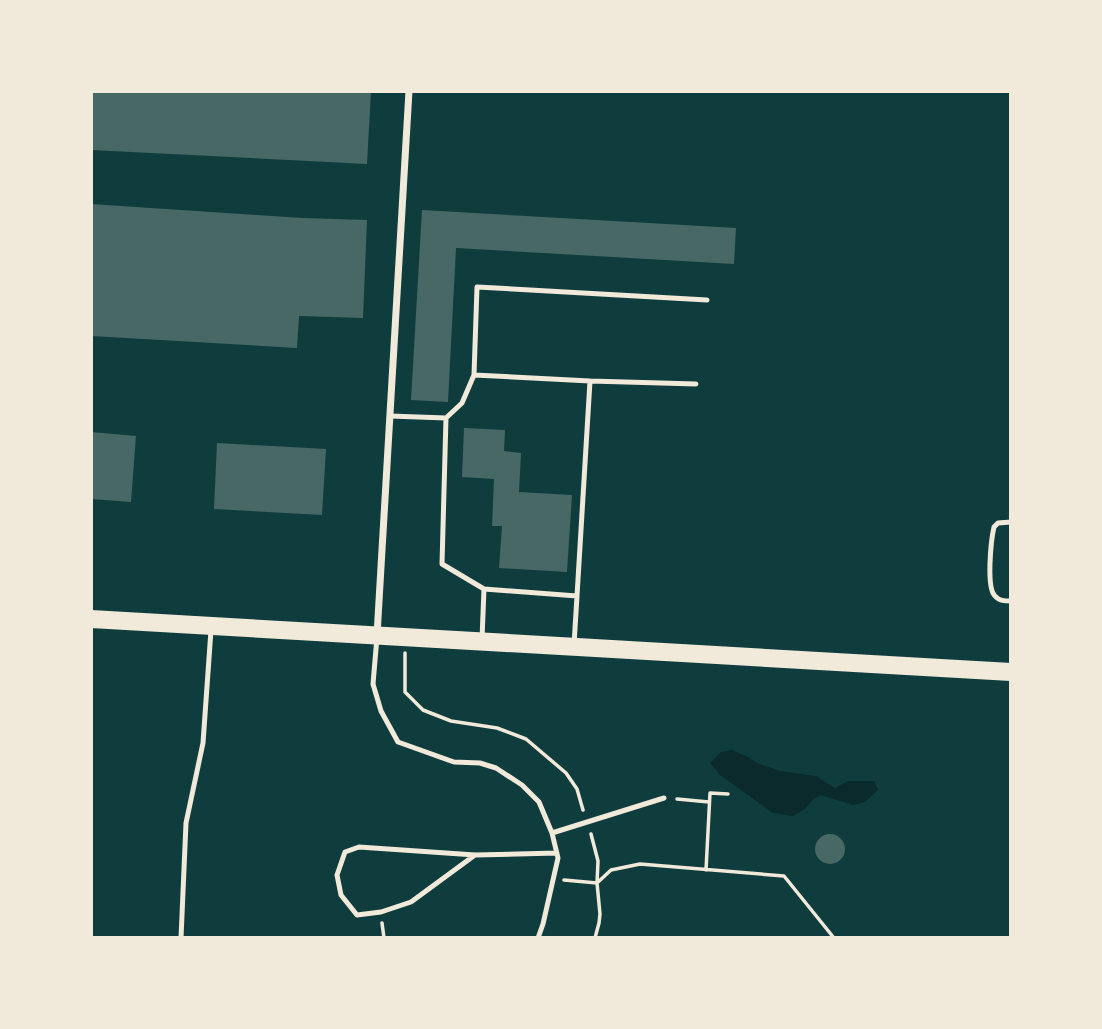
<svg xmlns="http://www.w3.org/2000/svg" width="1102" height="1029" font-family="'DejaVu Sans',sans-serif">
<rect width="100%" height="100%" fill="#0f3d3e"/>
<path fill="#0a2a2b" d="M732,750l16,7 9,6 23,8 36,5 19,12 13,-7h26l4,9 -13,12 -12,3 -32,-10 -8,4 -7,9 -13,8 -20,-3 -53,-38 -10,-12 11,-11z"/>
<path fill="#486865" d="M91,91h280l-4,73 -276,-14z
M91,204l211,14 65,2 -4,98 -64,-2 -2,32 -206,-12z
M422,210l314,18 -2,36 -278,-16 -8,154 -37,-2z
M464,428l41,2 -1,21 17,2 -2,39 53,3 -5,77 -68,-4 3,-42h-10l2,-47 -32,-2z
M91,432l45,4 -5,66 -40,-3z
M217,443l109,6 -4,66 -108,-6z
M815 849a15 15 0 1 1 30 0a15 15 0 1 1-30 0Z"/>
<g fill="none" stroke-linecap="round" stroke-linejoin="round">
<path stroke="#f1e9da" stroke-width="3.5" d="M405,653v39l18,18 28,11 46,7 29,11 40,34 11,16 6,21
M677,799l32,3
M591,834l7,27 -1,22 3,31 -1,9 -4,15
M706,870l4,-77 18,1
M564,880l33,3 14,-13 29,-6 144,12 50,62
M382,923l2,15"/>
<path stroke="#f1e9da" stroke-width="5" d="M474,375l116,6 106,3
M390,416l56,2 16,-15 12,-28 3,-88 230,13
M446,418l-4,146 42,25 93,7 13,-215
M1011,522l-13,1 -4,4c-3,13 -8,61 1,69 4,5 10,5 16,5
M377,637l-4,47 8,27 17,31 56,20 26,1 16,5 26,17 17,17 13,31 6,25 -15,66 -5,14
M482,639l2,-50
M574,645l3,-49
M552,833l112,-35
M475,855l-64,47 -30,10 -24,3 -16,-20 -4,-20 8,-23 14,-5 116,8 82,-2
M181,938l5,-115 17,-80 8,-113"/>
<path stroke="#f1e9da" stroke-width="7" d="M377,635l32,-544"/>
<path stroke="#f1e9da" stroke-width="18" d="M91,619l920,53"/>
</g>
<rect width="1102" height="1029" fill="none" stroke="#f1e9da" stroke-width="186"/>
</svg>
